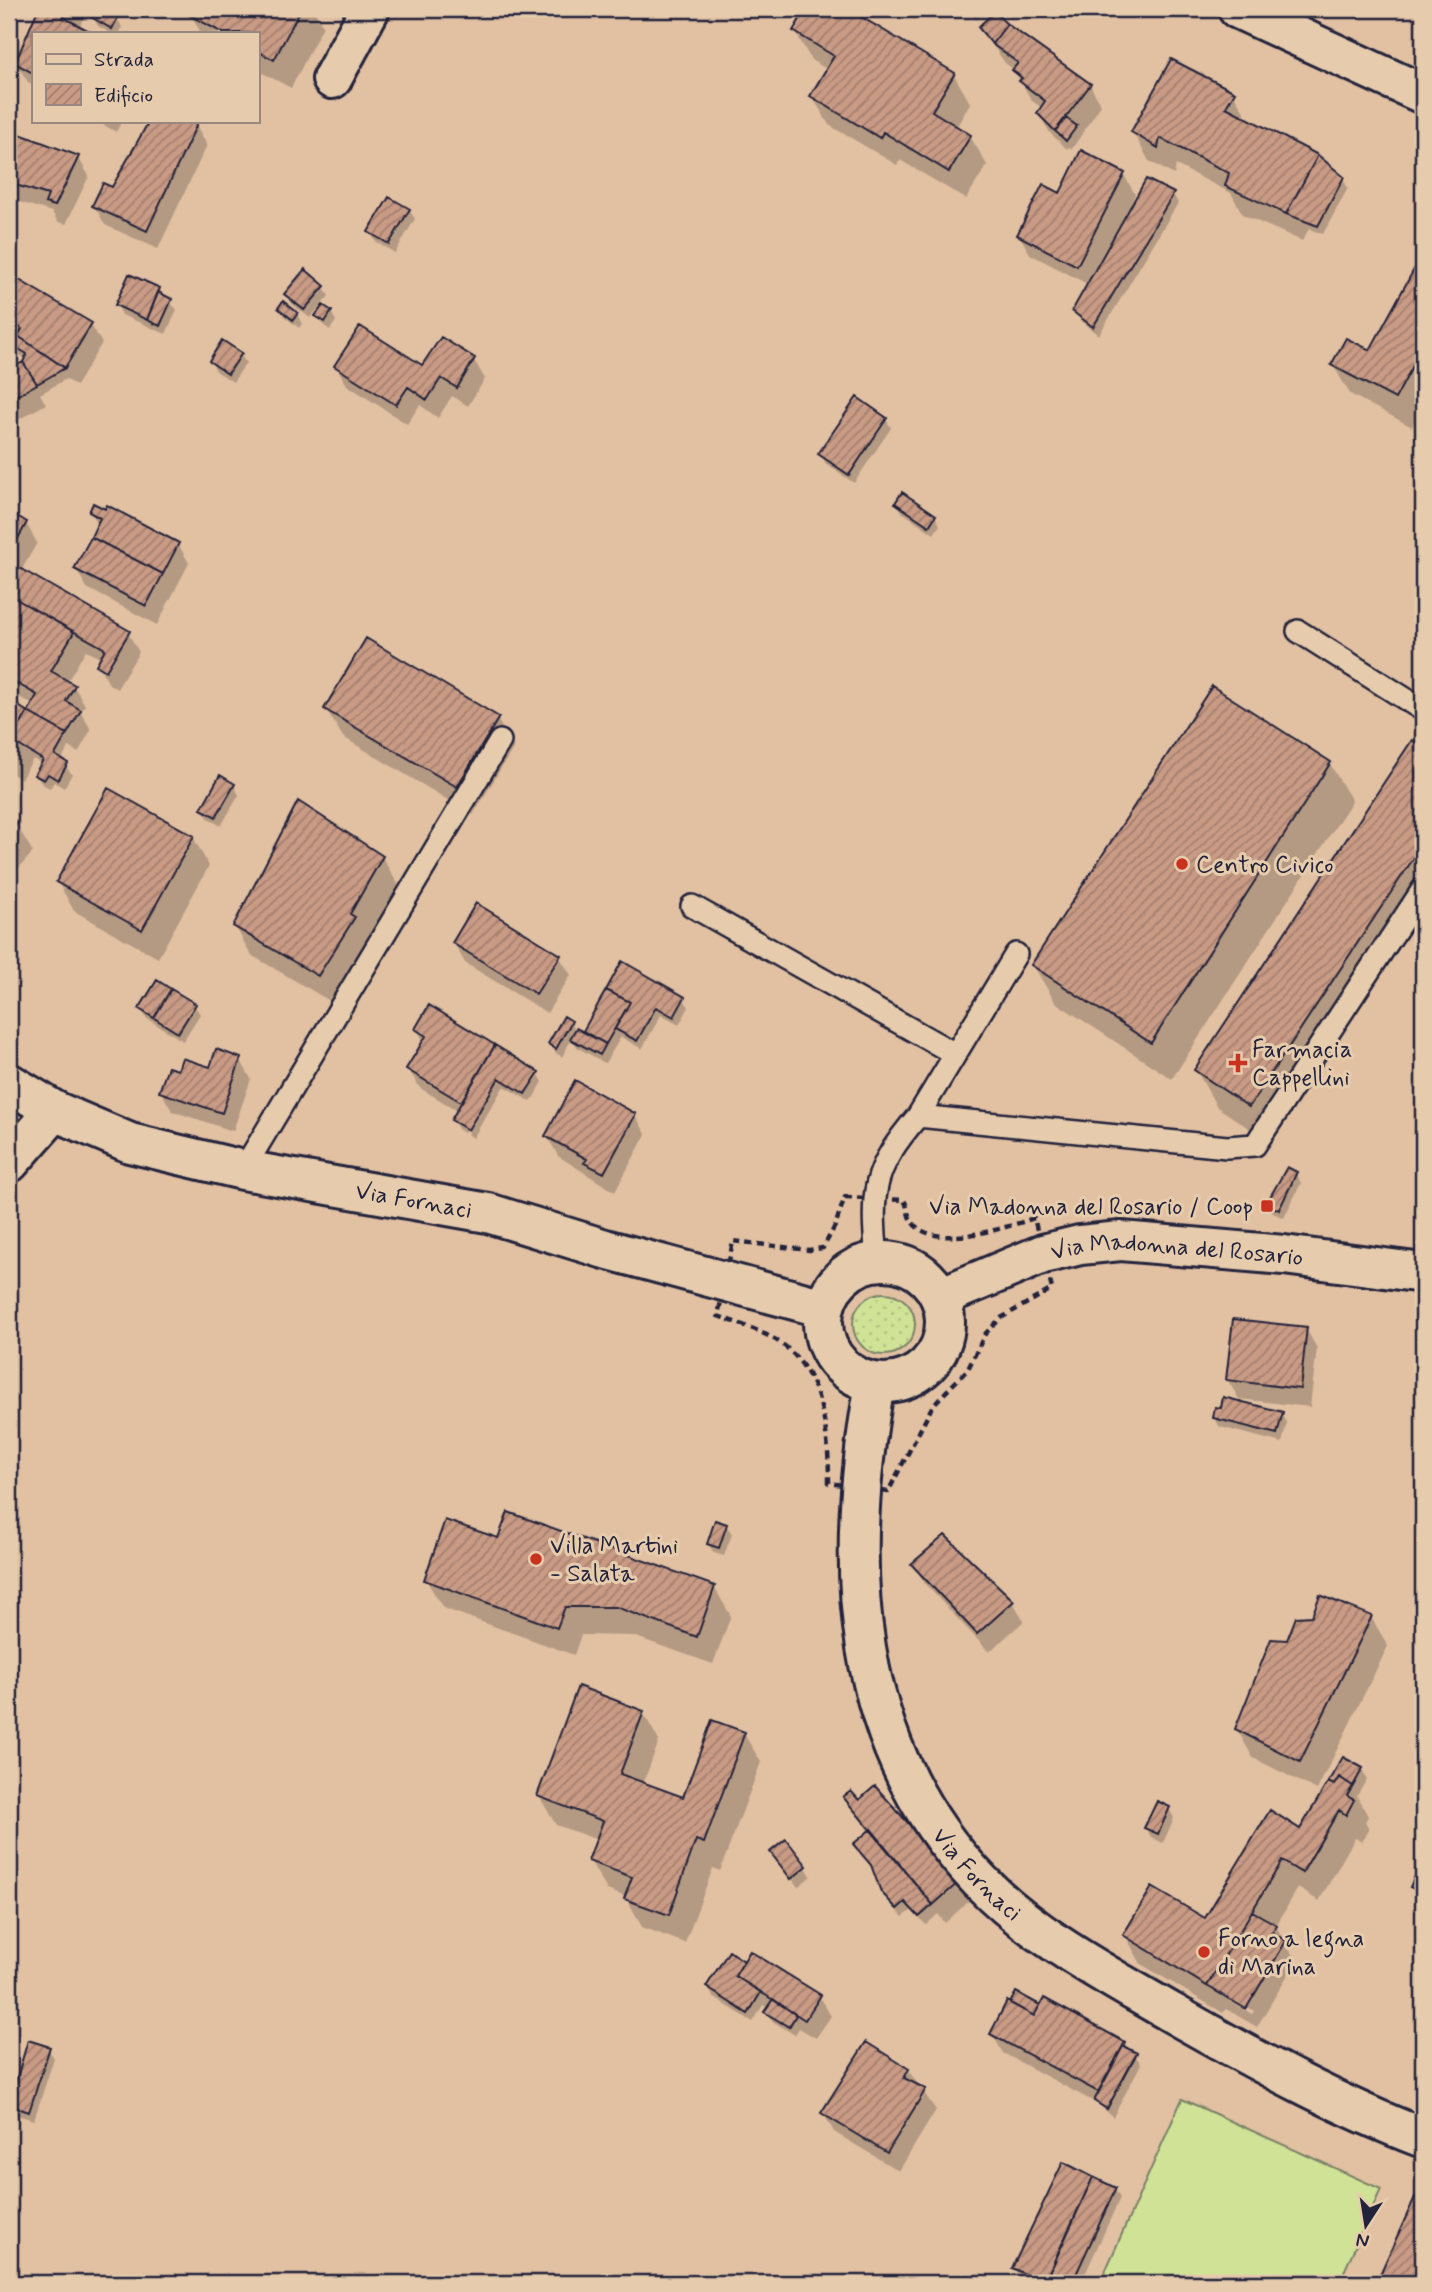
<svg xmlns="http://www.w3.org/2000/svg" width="1432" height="2292" font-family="Mynerve,sans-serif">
<defs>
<pattern id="green-dots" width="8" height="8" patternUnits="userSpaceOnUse" patternTransform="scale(1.75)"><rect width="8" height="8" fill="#d0e296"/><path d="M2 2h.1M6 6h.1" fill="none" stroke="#b2c282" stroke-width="1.8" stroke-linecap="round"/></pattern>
<pattern id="building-hatch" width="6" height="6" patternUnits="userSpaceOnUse" patternTransform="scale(1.75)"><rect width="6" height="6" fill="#c99b85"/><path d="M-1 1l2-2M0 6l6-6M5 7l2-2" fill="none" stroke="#a37e6e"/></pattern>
</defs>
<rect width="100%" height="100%" fill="#e2c1a3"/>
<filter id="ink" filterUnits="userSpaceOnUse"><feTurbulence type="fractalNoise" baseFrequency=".0143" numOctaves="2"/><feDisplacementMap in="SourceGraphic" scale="14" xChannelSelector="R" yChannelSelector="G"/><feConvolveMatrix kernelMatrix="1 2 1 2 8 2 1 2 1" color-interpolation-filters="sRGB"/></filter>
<g filter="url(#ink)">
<path fill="url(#green-dots)" stroke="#798268" stroke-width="2" d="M853 1324a31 31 0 1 1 62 0a31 31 0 1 1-62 0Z"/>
<path fill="#d0e296" stroke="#798268" stroke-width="2" d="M1182,2099l199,90 -42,94h-239z"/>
<path fill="#0003" fill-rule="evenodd" d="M40,9h49l-10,18 10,6h-56v52l-5,-3 -12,-19z
M98,9h13l-3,4 9,5 5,9 -2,6h-10l-12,-7 -5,-9z
M194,9h119l10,17 -32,62 -34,-18v-37h-56l-10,-18z
M808,9h36l110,66 16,28 -14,25 14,8 17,29 -21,34 -66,-39 -3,5 -68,-40 -17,-29 16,-26 -17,-10 -16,-29z
M967,9h22l-13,11z
M1032,9h18l-7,8z
M980,27l110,58 11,20 -29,44 -3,-2 -2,2 -17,-16 -11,-19 3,-6 -10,-7 -18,-31 -9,-7z
M1233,93l17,29 93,57 5,9 -25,46 -14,-5 -7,12 -59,-26 -12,-22 -55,-28 -2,10 -25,-14 -16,-29z
M97,121h25l-6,11z
M151,121h33l12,4 11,20 -49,104 -53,-24 -11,-20 18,-16z
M9,132l69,25 11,19 -23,48 -8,-2 -6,-10 -36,-11 -2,8 -5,-1z
M1124,175l11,19 -5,11 2,1 41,-12 5,9 -79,132 -19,-15 -6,-9 15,-26 -59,-31 -11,-19 41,-40z
M409,210l6,9 -20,34 -19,-11 -6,-10z
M1423,256v150l-11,21 -62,-33 -17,-29 38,-12z
M9,276l81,48 12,19 -26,43 -10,-7 -26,15 6,10 -37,21v-53l17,-13 -17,-11z
M323,287l6,9 -19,22 -18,-14 -6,-10z
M159,289l18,21 -11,24 -44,-19 -5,-10z
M283,303l14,11 5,10 -3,4 -14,-11 -5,-9z
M331,312l5,9 -6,9 -7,-5 -6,-9z
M442,339l32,21 11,19 -17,27 -16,-10 -14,22 -18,-13 -13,19 -60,-39 -11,-19 87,2z
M240,354l6,9 -13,19 -17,-11 -5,-10z
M886,419l5,9 -37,55 -28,-19 -5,-10z
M897,503l38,13 5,9 -6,9 -32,-22z
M91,512l87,32 11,19 -32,62 -70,-37 -11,-19 22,-44z
M9,514l17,9 11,20 -16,28 107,62 11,19 -22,37 -8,-5 -11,-19 3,-6 -15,-9 -19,32 7,4 11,19 -4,7 10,18 -13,23 -9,-6 -8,14 11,13 -8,14 -10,-6 -4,6 -8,-4 -6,-9 6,-11 -9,-5 -12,20 -12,-7v-70l19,11 5,-8 -24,-14z
M1213,688l117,76 22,37 -180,278 -117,-77 -22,-37z
M326,709l171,10 17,28 -41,68 -130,-78z
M1412,742l11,8v163l-152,230 -54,-36 -21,-37z
M234,785l5,10 -18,31 -13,-8 -5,-9z
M9,817l7,7 17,28 -21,24 5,8 -7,8z
M193,837l16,29 -51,92 -84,-47 -16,-29z
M382,857l17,29 -32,54 4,6 -36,58 -84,-49 -16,-29z
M454,943l105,13 12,19 -24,38 -82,-50z
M623,964l60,34 6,9 -10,18 -18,-10 -19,34 -21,-12 -16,26 -27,-15 -6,-10 -10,19 -6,-4 -6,-9 21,-22 5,10 8,1z
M194,1005l6,9 -17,27 -37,-23 -5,-9z
M430,1008l108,65 5,9 -12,20 -27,-16 -31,52 -6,-4 8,-14h-4l-7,13 -6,-4 -5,-9 5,-9 -38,-23 -12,-19 16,-27 -7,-13z
M240,1059l11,20 -18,52 -61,-20 -11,-19 18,-20 32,-2z
M635,1115l11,19 -31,58 -57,-36 -11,-20z
M1296,1174l5,9 -17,35 -11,-5 -5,-9z
M1306,1329l11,19 -7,59 -71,-8 -12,-20z
M1282,1414l5,9 -5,20 -62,-16 -6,-9z
M726,1525l6,9 -8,22 -10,-3 -6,-9z
M499,1540l215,47 17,29 -18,48 -80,-28 -52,-1 -7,20 -131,-47 -17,-28z
M914,1565l99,37 11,19 -35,31 -64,-68z
M1371,1617l17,29 -71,144 -64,-32 -16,-29 51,-87 25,-24z
M643,1712l16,29 -16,43 41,16 60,-66 17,28 -41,109 -7,-3 -28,75 -43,-16 -16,-30 -19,-7 -17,-29 8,-21 -42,-15 -17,-29z
M1362,1770l5,9 -10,17 11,20 -3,6 4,8 -7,12 -7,-4 -36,63 -21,-13 -22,38 20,35 -39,66 -31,-18 -3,4 -82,-49 -16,-29 81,-15zM1231,1998l23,13 -2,3 -21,-12z
M845,1798l113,84 11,19 -24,22 -7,-9 -12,11 -14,-15 -9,7 -14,-15 -14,-32 -20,-25 14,-13z
M1169,1809l5,9 -11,25 -12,-6 -5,-9z
M778,1861l28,6 5,9 -13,11z
M1423,1863v43l-11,-19z
M745,1963l74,33 12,20 -15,22 -17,-10 -4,7 -23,-14 -6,-9 3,-4 -6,-3 -10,17 -40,-25 -5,-10z
M1039,2006l85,37 11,12 6,9 -28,53 -15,-13 -95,-51 -11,-19z
M29,2043l19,6 6,9 -20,62 -20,-6 -5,-10z
M908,2070l28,40 -37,61 -65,-39 -11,-19z
M1064,2164l51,25 5,9 -39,85h-58l-9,-15z
M1416,2199l7,3v81h-45z"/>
<path fill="url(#building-hatch)" stroke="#22223b" stroke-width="2" d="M38,9h30l-5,8 30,16h-60v40l-18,-10z
M96,9h7l15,8 -6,12 -21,-12z
M192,9h109l-27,51 -17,-9v-18h-34l-34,-18z
M806,9h42l107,64 -23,38 39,24 -22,37 -66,-40 -3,6 -70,-42 24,-40 -41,-25z
M994,12l13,12 -15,20 -14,-17z
M1007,24l84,60 -36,47 -18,-18 8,-12 -26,-20 3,-3 -10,-8 6,-7 -26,-19z
M1171,59l64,33 -9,15 92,48 -32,59 -61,-28 4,-13 -69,-35 -2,10 -27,-16z
M1066,118l11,8 -11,15 -11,-10z
M149,121h40l8,3 -50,107 -55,-25 11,-23 9,4z
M9,130l70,26 -24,50 -10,-3 3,-8 -39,-12z
M1081,150l44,23 -48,93 -60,-31 26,-51 17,9z
M1318,155l26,22 -26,49 -32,-12z
M1146,179l28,14 -81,134 -21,-16z
M9,183l5,1 -5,16z
M389,197l21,12 -21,35 -21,-12z
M1423,253v94l-28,52 -64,-34 15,-27 24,12z
M305,269l20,17 -21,24 -20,-16z
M9,274l83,49 -27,45 -47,-32 4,-7 -13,-8z
M129,274l31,14 -13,32 -32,-15z
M158,292l14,7 -12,27 -13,-6z
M283,301l15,12 -5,7 -15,-12z
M323,305l9,6 -7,11 -10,-6z
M9,321l13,8 -4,7 47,32 -28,16 -14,-22 4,-8 -18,-11z
M360,326l62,39 19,-28 34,21 -18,30 -16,-10 -14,22 -19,-13 -12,18 -62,-39z
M222,340l20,13 -14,21 -19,-13z
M23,362l14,22 -28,16v-30z
M857,397l30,21 -38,57 -31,-21z
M902,492l34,23 -7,11 -34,-23z
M93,503l12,6 2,-4 72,38 -16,31 -72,-37 9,-19 -11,-6z
M9,511l18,11 -18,33z
M91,537l72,37 -17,32 -72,-37z
M9,562l121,69 -24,40 -10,-6 9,-16 -96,-54z
M9,595l65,37 -23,39 24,14 -9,16 15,9 -14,24 -39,-22 9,-17 -28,-16z
M366,638l133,79 -42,70 -133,-78z
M1212,686l119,76 -180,281 -120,-78z
M9,700l19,12 -19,31z
M28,712l39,22 -12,21 13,8 -10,17 -10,-6 -4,6 -10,-5 9,-15 -33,-20z
M1412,740l11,8v96l-174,263 -55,-37z
M220,775l15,9 -19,33 -15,-8z
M108,788l86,48 -52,94 -86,-48z
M298,801l85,55 -33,58 5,3 -37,59 -85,-50z
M9,815l9,8 -9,10z
M476,903l85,52 -25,39 -84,-51z
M622,961l63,36 -11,20 -18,-10 -19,34 -22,-12 15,-27 -24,-12z
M157,980l14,9 -17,29 -15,-9z
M171,989l25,15 -18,29 -24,-15z
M606,990l24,12 -24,42 -23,-13z
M429,1005l66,40 -34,57 -55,-33 20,-33 -11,-7z
M564,1016l8,5 -16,28 -8,-5z
M576,1028l30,16 -6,11 -30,-16z
M495,1045l44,27 -14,22 -26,-16 -31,52 -17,-10z
M216,1049l25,9 -19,55 -63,-21 9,-25 10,3 4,-12 28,9z
M575,1080l61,34 -32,59 -20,-10 3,-4 -42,-23z
M1287,1167l10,5 -18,38 -13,-6z
M1233,1319l74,8 -7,62 -74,-9z
M1223,1397l60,15 -6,22 -64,-16 2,-11 6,1z
M508,1512l207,74 -18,51 -81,-30h-51l-8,21 -133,-48 21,-60 53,18z
M715,1520l12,4 -8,24 -12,-4z
M945,1535l69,66 -37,33 -66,-70z
M1320,1595l52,21 -72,146 -65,-33 36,-90 16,1 9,-23 16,-1z
M578,1686l66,25 -24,63 63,23 29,-77 33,12 -41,111 -8,-3 -27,75 -45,-16 8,-22 -44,-16 15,-40 -66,-25z
M1343,1757l20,11 -10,18 -14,-9 -5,8 -6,-3z
M1339,1777l14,9 -6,10 7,4 -8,15 -7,-5 -37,63 -20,-12 -75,125 -84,-51 29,-48 53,31 65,-108 30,19 28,-47 6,3z
M875,1786l85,95 -27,24 -90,-108 8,-6 8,9z
M1157,1801l13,6 -12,27 -14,-6z
M871,1829l62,76 -14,12 -14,-15 -8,7 -16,-17 -10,-27 -18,-21z
M786,1839l21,27 -16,13 -21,-27z
M1423,1859v34l-13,-6z
M1252,1911l25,14 -5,7 14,9 -40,68 -39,-23z
M729,1951l15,10 -9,15 26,16 -13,22 -42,-27z
M750,1951l71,44 -16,25 -70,-44z
M1016,1992l24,13 -6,11 -24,-13z
M1044,1998l81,44 -27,50 -108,-58 17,-33 27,15z
M773,1999l23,16 -7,12 -25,-15z
M28,2040l22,7 -21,65 -20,-7z
M866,2042l43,27 -5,9 22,11 -39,64 -66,-40z
M1123,2046l14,7 -30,56 -13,-8z
M1063,2162l30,15 -49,106 -32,-15z
M1093,2177l23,11 -44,95h-27z
M1415,2197l8,3v83h-47z"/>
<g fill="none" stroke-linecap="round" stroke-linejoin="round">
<g stroke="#22223b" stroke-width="26">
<path id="service" d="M1298,631l125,79
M692,906l263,148
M918,1116l98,-162
M243,1170l257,-429
M877,1261c-6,-70 -6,-90 41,-145l309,31 28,-2 168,-256"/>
</g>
<g stroke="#22223b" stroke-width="44">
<g id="minor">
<path d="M1238,9l185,85"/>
<path d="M332,79l38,-70"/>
<path d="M9,1163l46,-52"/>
<path id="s1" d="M875,1384c-32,177 -27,360 105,497 53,55 127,94 192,132 81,46 164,92 251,125"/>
</g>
</g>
<g stroke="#22223b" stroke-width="44">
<g id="tertiary">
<path id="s2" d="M9,1083l46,28 75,32 113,27 245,43 117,36 219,59"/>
<circle cx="884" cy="1322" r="61"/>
<path id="s3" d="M940,1297l103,-43 37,-9 41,-4 163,14 139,18"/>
</g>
</g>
<path stroke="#22223b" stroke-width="4.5" stroke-dasharray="7 5" stroke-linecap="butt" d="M845,1197l59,3c4,6 3,14 7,20 19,33 97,7 123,-2l18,71 -51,29 -16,16 -17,35 -35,36 -45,87 -59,-9c0,-45 -5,-103 -42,-135 -19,-16 -46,-23 -69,-32l15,-75 76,9 14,-2 12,-22z"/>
<use href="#service" stroke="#e6ccad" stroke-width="21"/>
<use href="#minor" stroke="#e6ccad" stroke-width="38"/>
<use href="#tertiary" stroke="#e6ccad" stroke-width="38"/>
</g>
</g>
<g fill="#c8321e" stroke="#e6ccad" stroke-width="2.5">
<circle cx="1182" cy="864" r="7"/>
<path d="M1234.5 1052.5h7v7h7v7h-7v7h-7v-7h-7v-7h7z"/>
<rect x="1260" y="1199" width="14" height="14" rx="3.5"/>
<circle cx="536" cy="1559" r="7"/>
<circle cx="1204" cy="1952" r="7"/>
</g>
<g text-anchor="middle" stroke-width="6" stroke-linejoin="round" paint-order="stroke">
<g font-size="24" fill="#22223b" stroke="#e6ccad" text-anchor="start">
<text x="1196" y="872">Centro Civico</text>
<text x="1252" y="1057">Farmacia<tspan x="1252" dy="28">Cappellini</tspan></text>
<text x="1253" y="1214" text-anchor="end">Via Madonna del Rosario / Coop</text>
<text x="550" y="1553">Villa Martini<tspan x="550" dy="28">- Salata</tspan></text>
<text x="1218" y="1946">Forno a legna<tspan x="1218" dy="28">di Marina</tspan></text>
</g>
<g font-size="24" fill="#22223b" stroke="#e6ccad">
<text dy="8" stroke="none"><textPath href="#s2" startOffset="425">Via Fornaci</textPath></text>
<text dy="8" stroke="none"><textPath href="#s3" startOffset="247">Via Madonna del Rosario</textPath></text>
<text dy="8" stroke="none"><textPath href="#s1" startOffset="522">Via Fornaci</textPath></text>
</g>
</g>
<rect width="1432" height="2292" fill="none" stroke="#e6ccad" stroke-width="35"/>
<rect x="18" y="18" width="1397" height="2257" fill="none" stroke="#22223b" stroke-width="2.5" filter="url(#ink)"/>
<rect x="32" y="32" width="228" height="91" fill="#e6ccad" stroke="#98887f" stroke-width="2"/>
<rect x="46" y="54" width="35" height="10" fill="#e6ccad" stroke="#98887f" stroke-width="2"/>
<text x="94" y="66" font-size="21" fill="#22223b">Strada</text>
<rect x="46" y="84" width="35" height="21" fill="url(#building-hatch)" stroke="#98887f" stroke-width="2"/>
<text x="94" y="102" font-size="21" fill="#22223b">Edificio</text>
<g transform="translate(1366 2225) rotate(192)" stroke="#e6ccad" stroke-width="5" paint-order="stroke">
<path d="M0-5L12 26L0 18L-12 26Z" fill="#22223b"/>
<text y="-10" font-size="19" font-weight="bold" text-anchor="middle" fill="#22223b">N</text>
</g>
</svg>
